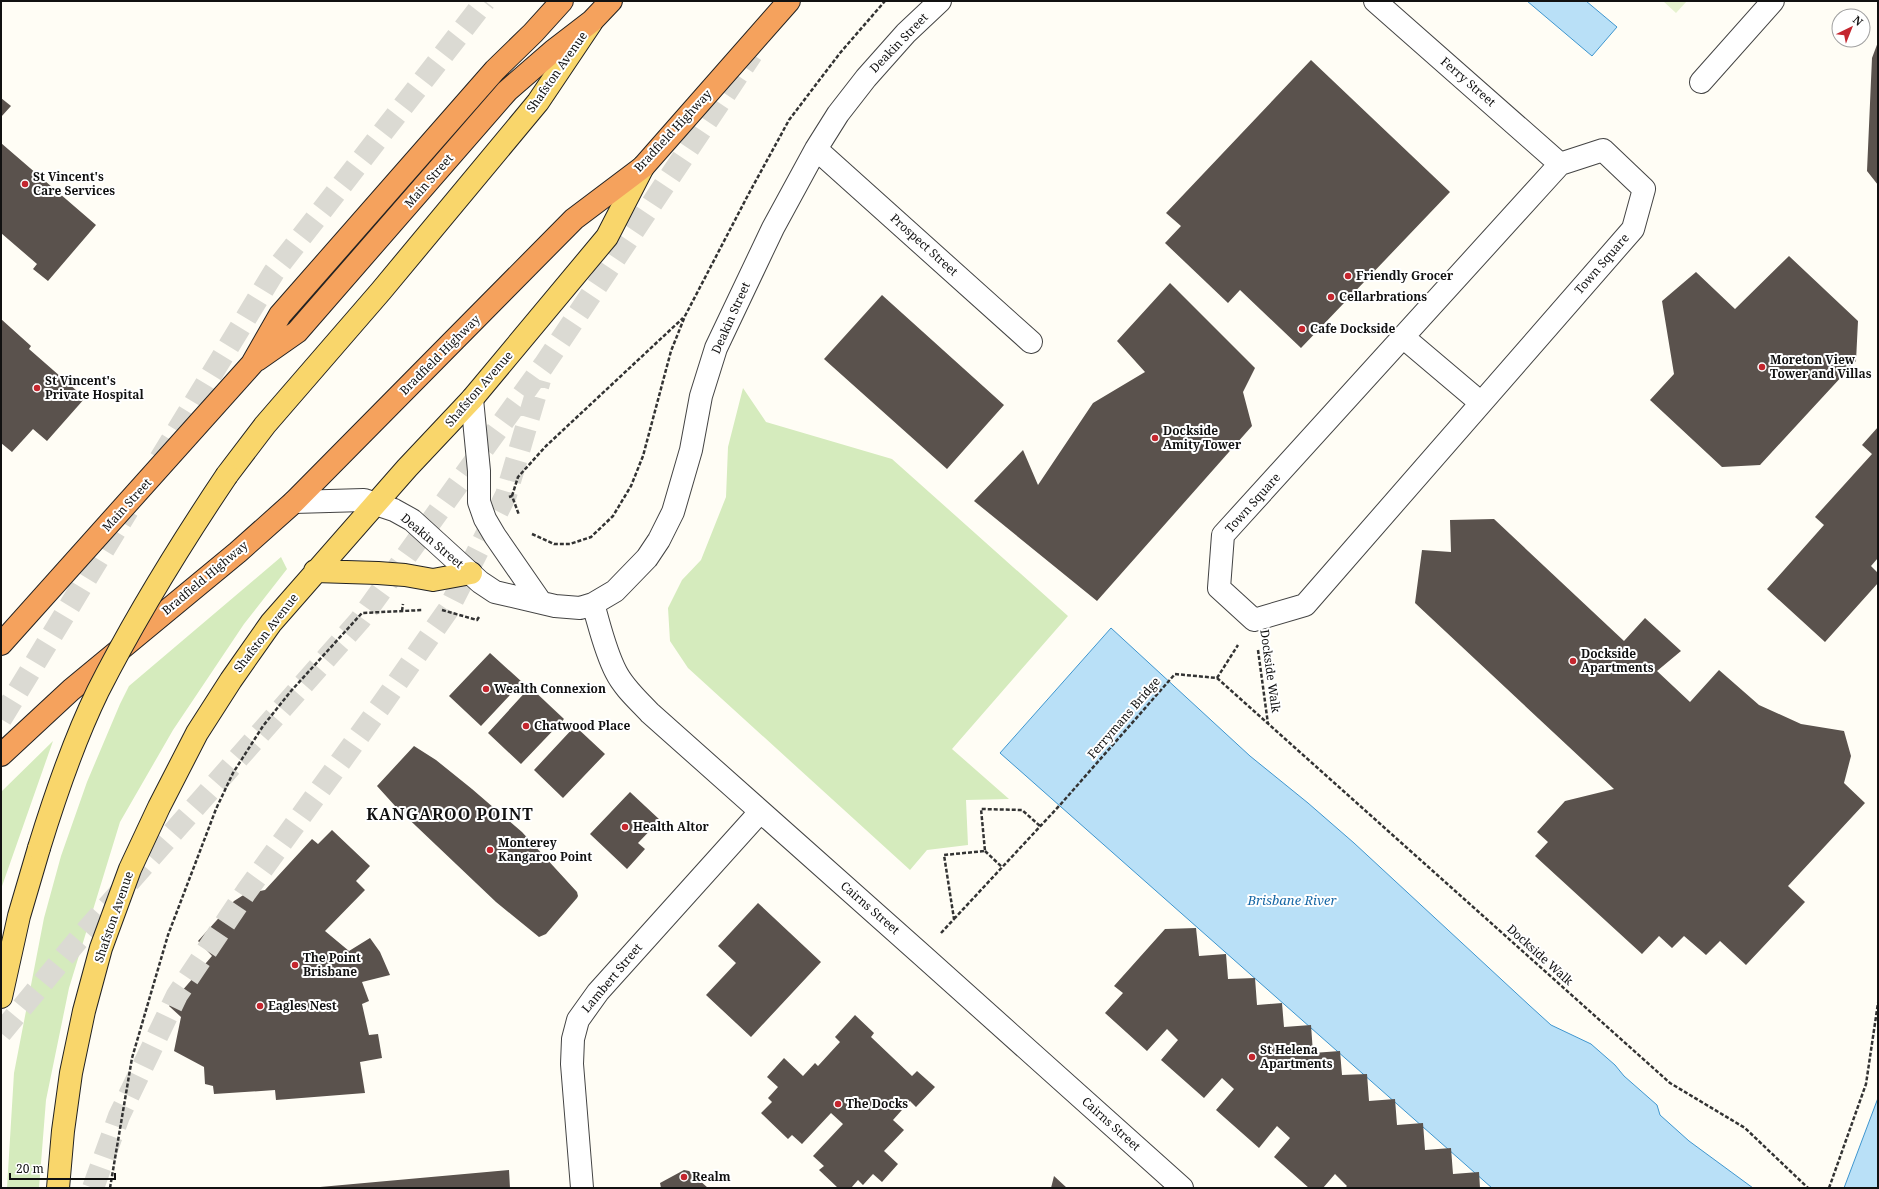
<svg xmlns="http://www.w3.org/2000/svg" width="1879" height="1189" font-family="'Noto Serif',serif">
<rect width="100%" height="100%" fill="#fffdf5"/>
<path fill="#d5ebbd" d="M743,388l23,34 126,37 176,157 -116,133 57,50 -43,1 2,45 -41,5 -17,20 -222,-202 -18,-27 -2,-33 14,-28 19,-20 25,-63 2,-50z
M281,557l6,12 -43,55 -71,106 -53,92 -51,166 -23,112 -7,88h-32l7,-115 30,-155 17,-62 26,-74 33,-78 9,-18z
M53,741l-52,148v-97z"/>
<path fill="#e6f2cf" d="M1663,1h24l-11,12z"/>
<path fill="#b9e0f7" stroke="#3f96cf" d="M1527,1h59l31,26 -25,29z
M1111,628l139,128 58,47 46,40 175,162 22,20 40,19 24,21 9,11 33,29 3,10 29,26 64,47h-261l-492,-435z
M1878,1098v90h-34z"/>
<path fill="#5a524d" d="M1878,42v143l-11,-14 5,-113z
M1311,60l139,132 -149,156 -61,-58 -12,13 -63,-60 16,-17 -15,-13z
M1,98l10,8 -10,11z
M1,143l95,82 -48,56 -15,-12 4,-5 -36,-31z
M1789,256l69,65 -2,40 -96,104 -38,2 -72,-67 24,-26 -12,-73 34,-29 39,37z
M1170,283l85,85 -12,24 9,34 -155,175 -123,-100 49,-51 15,35 55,-82 52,-31 -28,-31z
M882,295l122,110 -57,64 -123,-110z
M1,319l30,27 -2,3 56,49 -38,43 -14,-12 -21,23 -11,-9z
M1878,427v131l-7,8 7,7v10l-53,59 -58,-53 57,-64 -9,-8 57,-63 -10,-9z
M1494,519l130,122 21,-23 36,33 -24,20 33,31 29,-32 40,35 42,19 43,7 7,25 -7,27 21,20 -77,83 17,16 -59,63 -26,-24 -14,14 -22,-19 -12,12 -13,-12 -17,18 -107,-98 13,-14 -11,-10 28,-31 49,-12 -199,-186 7,-53 29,2 -1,-32z
M490,653l32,29 -41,44 -32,-30z
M530,687l34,32 -43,45 -33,-31z
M575,726l30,28 -42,44 -29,-28z
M414,746l22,14 36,29 50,43 55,60 1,4 -1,2 -31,36 -7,3 -43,-35 -100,-95 -19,-21z
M630,792l30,28 -22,23 7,6 -18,20 -37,-35z
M332,830l38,36 -14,15 9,9 -40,41 24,20 21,-13 10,14 10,23 -28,7 7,19 -7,3 7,31 9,-1 4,24 -22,4 5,31 -89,7 -1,-10 -61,4 -1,-8 -8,-2 -1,-17 -30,-16 7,-34 -12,-11 43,-50 -14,-15 36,-40 11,-7 20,-4 47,-51 6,5z
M758,903l63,59 -70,75 -45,-42 30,-32 -18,-17z
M1196,928l3,28 27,-2 2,25 27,-1 2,27 25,-2 2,24 27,-2 2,28 27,-2 2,24 25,-1 2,27 26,-2 2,26 26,-2 2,27 26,-2 2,26 26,-2 1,16h-135l2,-2 -12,-12 -12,14h-14l-35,-31 16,-19 -13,-12 -18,22 -43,-38 18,-21 -12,-11 -18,20 -43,-38 17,-20 -11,-11 -20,22 -42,-38 18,-20 -9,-7 51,-57z
M855,1015l19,18 -3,4 41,39 5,-5 18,16 -19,20 -6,-6 -17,19 11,10 -20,21 14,13 -16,18 -9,-8 -10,11 -5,-5 -7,8h-13l-19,-18 5,-4 -11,-10 30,-32 -12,-11 -29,31 -10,-9 -4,4 -27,-26 11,-11 -4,-4 10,-11 -11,-10 17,-19 19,18 12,-13 3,3 22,-24 -5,-5z
M509,1170l1,18h-190v-1z
M684,1170l5,1 19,17h-47l-1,-5z
M1054,1176l13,12h-16z"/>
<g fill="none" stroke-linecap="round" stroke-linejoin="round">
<path stroke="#dbdad3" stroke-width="22" stroke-dasharray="22 11" stroke-linecap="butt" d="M160,459l114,-187 211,-271
M1,719l127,-209
M1,1033l77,-93 282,-320 184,-255 208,-311
M93,1188l26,-72 58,-121 69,-103 134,-185 68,-97 58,-115 34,-115"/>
<g stroke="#444" stroke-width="24">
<path id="minor" d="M1375,1l185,163
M1701,82l72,-81
M816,149l215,193
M1603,150l41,39 -11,40 -328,376 -51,15 -35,-32 4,-53 337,-371z
M1403,337l78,66
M472,399l7,72v31l6,17 10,17 45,65
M294,502l70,-2 30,10 18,10 68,62 15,10 60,14 25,2 13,-4 22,-13 32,-33 12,-18 14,-28 18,-62 10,-54 15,-48 57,-120 43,-79 22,-35 28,-36 40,-45 34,-32
M593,604c7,23 12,47 23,68 8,16 22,28 34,41l272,242 260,233
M582,1188l-10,-124 1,-25 5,-19 20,-28 162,-180"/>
</g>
<g stroke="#222" stroke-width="24">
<path id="major" d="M227,475l38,-50 116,-134 157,-189 53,-79
M315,571l63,2 27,2 28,5 38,-7
M1,997l18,-81 20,-68
M58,1188l5,-57 8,-58 13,-62 17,-63 29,-79 29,-62 38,-74 34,-53 40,-57 136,-155 65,-69 135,-162 36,-70"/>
</g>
<g stroke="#222" stroke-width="24">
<path id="highway" d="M257,360l40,-28 210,-241 46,-40 39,-30 19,-20
M1,644l251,-280 28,-49 215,-245 38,-37 29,-32
M1,755l70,-65 167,-138 56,-50 280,-283 69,-52 146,-166"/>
</g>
<path stroke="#333" stroke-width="2.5" stroke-dasharray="4 2" stroke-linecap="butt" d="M512,496l6,-19 28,-31 137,-128
M509,497l3,-1 7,19
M532,534l22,10h16l21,-7 22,-21 18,-30 12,-30 28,-105 14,-35 62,-119 42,-77 51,-67 45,-52
M442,610l35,10 2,-3
M402,611l1,-7
M1258,650l10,74
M1217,678l453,405 75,45 63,60
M1217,678l21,-33
M985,851l17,16
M954,919l106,-114 115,-131 42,4
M941,933l13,-14 -10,-64 41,-4 -4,-42 41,1 18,16
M110,1188l22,-130 36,-123 48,-126 17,-36 30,-47 28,-35 71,-78 61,-3
M1829,1188l37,-104 12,-81"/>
<use href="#minor" stroke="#fff" stroke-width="22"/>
<use href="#major" stroke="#f9d66b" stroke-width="22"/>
<use href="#highway" stroke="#f5a25d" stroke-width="22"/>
<g stroke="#222" stroke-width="24" stroke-linecap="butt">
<path id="major-bridge" d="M39,848c16,-52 35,-108 59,-157 38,-75 82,-146 129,-216"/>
</g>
<use href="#major-bridge" stroke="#f9d66b" stroke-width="22"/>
</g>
<g fill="#c4262e" stroke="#fff" stroke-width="1.5">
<circle cx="25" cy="184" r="4"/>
<circle cx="1348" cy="276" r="4"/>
<circle cx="1331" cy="297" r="4"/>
<circle cx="1302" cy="329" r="4"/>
<circle cx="1762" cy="367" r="4"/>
<circle cx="37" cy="388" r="4"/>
<circle cx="1155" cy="438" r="4"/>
<circle cx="1573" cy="661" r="4"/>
<circle cx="486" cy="689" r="4"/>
<circle cx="526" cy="726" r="4"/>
<circle cx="625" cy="827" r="4"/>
<circle cx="490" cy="850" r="4"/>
<circle cx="295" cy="965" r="4"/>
<circle cx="260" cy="1006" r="4"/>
<circle cx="1252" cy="1057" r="4"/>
<circle cx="838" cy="1104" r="4"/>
<circle cx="684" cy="1177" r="4"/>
</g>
<g text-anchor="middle" stroke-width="4" stroke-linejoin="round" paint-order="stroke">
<g font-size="12" fill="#111" stroke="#fff">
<text transform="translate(899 43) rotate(-46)" y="4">Deakin Street</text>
<text transform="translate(557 72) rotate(-55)" y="4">Shafston Avenue</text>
<text transform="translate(1468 82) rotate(41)" y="4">Ferry Street</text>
<text transform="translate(673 131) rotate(-47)" y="4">Bradfield Highway</text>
<text transform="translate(429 181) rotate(-49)" y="4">Main Street</text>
<text transform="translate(924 245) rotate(42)" y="4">Prospect Street</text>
<text transform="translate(1602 264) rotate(-49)" y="4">Town Square</text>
<text transform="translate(731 318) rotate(-66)" y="4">Deakin Street</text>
<text transform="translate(440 355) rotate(-45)" y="4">Bradfield Highway</text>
<text transform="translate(479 389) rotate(-49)" y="4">Shafston Avenue</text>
<text transform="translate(1253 503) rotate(-48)" y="4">Town Square</text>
<text transform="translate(127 505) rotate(-48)" y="4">Main Street</text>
<text transform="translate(432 541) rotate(40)" y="4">Deakin Street</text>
<text transform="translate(205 578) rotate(-40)" y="4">Bradfield Highway</text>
<text transform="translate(266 633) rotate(-52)" y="4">Shafston Avenue</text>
<text transform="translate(1270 671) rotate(82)" y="4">Dockside Walk</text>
<text transform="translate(1124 718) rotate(-49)" y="4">Ferrymans Bridge</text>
<text transform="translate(870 908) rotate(41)" y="4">Cairns Street</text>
<text transform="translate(114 917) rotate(-71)" y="4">Shafston Avenue</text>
<text transform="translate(1540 955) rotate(42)" y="4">Dockside Walk</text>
<text transform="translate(612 978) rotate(-50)" y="4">Lambert Street</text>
<text transform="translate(1111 1124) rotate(42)" y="4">Cairns Street</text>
</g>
<g font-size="12" font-weight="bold" fill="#111" stroke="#fff" text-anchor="start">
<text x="33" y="181">St Vincent's<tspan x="33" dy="14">Care Services</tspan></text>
<text x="1356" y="280">Friendly Grocer</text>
<text x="1339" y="301">Cellarbrations</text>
<text x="1310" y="333">Cafe Dockside</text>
<text x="1770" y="364">Moreton View<tspan x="1770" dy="14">Tower and Villas</tspan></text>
<text x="45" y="385">St Vincent's<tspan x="45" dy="14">Private Hospital</tspan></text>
<text x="1163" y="435">Dockside<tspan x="1163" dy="14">Amity Tower</tspan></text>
<text x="1581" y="658">Dockside<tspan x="1581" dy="14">Apartments</tspan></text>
<text x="494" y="693">Wealth Connexion</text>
<text x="534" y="730">Chatwood Place</text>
<text x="633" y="831">Health Altor</text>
<text x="498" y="847">Monterey<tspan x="498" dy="14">Kangaroo Point</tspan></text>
<text x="303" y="962">The Point<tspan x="303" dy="14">Brisbane</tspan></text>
<text x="268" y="1010">Eagles Nest</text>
<text x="1260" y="1054">St Helena<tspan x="1260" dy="14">Apartments</tspan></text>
<text x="846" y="1108">The Docks</text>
<text x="692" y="1181">Realm</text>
</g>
<g font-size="13" font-style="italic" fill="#1768a6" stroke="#fff">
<text x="1292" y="905">Brisbane River</text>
</g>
<g font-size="16" font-weight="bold" letter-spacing="1" fill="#111" stroke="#fff">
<text x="450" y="820">KANGAROO POINT</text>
</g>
</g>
<rect width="1879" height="1189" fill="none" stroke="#111111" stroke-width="4"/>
<g transform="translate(1851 28) rotate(43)"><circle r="19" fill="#ffffff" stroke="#a0a0a0"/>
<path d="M0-3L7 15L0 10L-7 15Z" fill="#c4262e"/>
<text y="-6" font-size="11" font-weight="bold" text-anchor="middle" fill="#111111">N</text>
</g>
<path d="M10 1173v6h105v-6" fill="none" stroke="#111111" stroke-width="2"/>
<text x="16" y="1173" font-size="12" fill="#111111" stroke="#ffffff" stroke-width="3" paint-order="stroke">20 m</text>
</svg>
